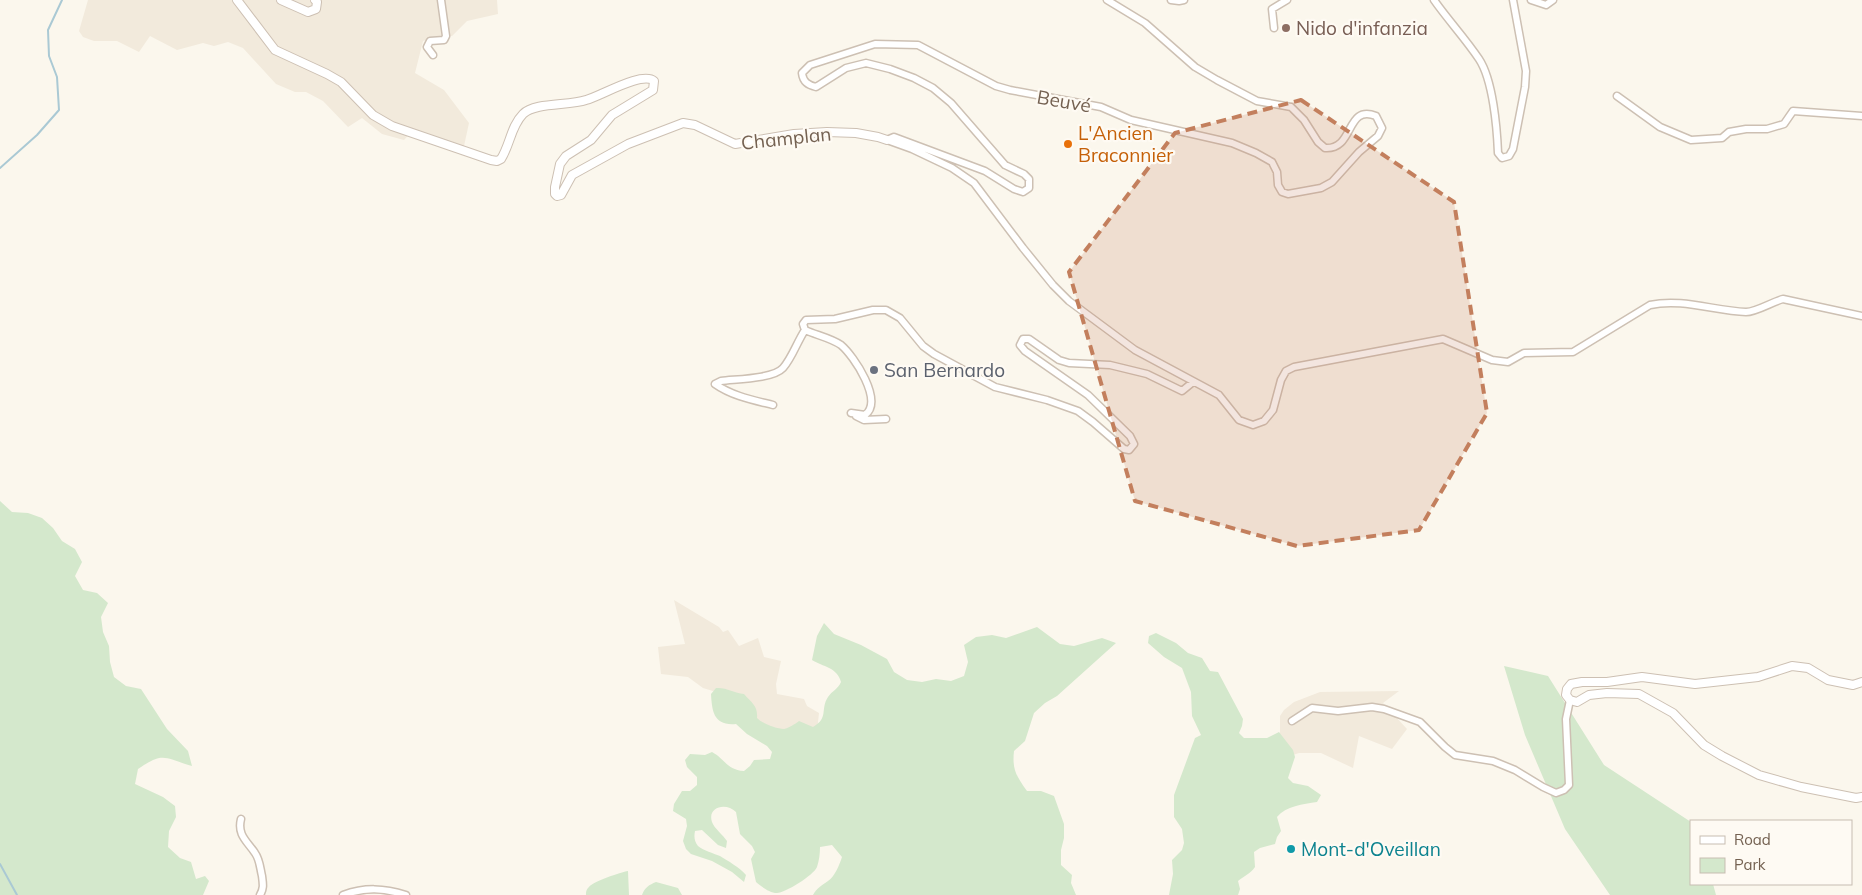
<svg xmlns="http://www.w3.org/2000/svg" width="1862" height="895" font-family="Mulish,sans-serif">
<rect width="100%" height="100%" fill="#fbf7ed"/>
<path fill="#f2eadc" d="M88,0h409l1,14 -31,7 -15,15 -9,-1 -20,6 -8,32 29,17 25,33 -5,23 -50,-17 -10,11 -22,-6 -20,-16 -14,9 -25,-26 -17,-9h-11l-19,-8 -33,-36 -15,-6 -14,4 -11,-3 -26,7 -27,-14 -11,16 -22,-11h-23l-11,-4 -4,-6z
M674,600l45,27 4,5 5,-2 11,16 19,-8 6,19 17,4 -5,23 1,10 27,5 3,7 12,7 -2,18 -38,12 -53,-48 -23,-7 -15,-11 -27,-3 -3,-27 27,-3z
M1399,691l-16,12 24,26 -15,20 -33,-13 -6,32 -32,-15h-22l-19,6v-43l4,-6 10,-8 26,-10z"/>
<path fill="#d4e8cc" d="M0,501l12,11 16,1 14,5 11,10 9,13 13,8 7,13 -7,14 8,14 14,3 11,10 -7,14 2,15 6,14 1,16 4,15 12,9 15,3 26,40 21,22 4,15c-28,-8 -28,-15 -54,3l-3,15 28,13 12,9 1,11 -7,14 -1,16 12,11 11,4 5,17 9,-3 4,5 -6,14h-203z
M824,623l10,11 27,11 26,14 7,13 13,8 15,2 14,-3 15,2 13,-5 4,-14 -4,-17 12,-8 16,-2 14,3 31,-11 23,17 14,2 28,-8 14,5 -59,53 -12,7 -11,10 -9,28 -11,10c-2,18 2,25 13,40h14l13,5 10,28v14l-3,12v15l11,10 -1,8 5,12h-263c4,-7 8,-9 15,-14 7,-5 11,-15 14,-24l-10,-12 -12,2c0,7 -1,14 -3,20 -3,8 -32,26 -40,26 -8,0 -16,-7 -21,-11l-5,-23 4,-7 -3,-6 -12,-12 -4,-22c-10,-10 -29,-5 -24,10 2,6 11,13 15,19l-1,7 -8,-3 -16,-15 -7,1c-1,5 -1,10 3,15 6,5 15,7 22,10 8,5 19,11 26,19l-2,7 -12,-10 -20,-11 -21,-7 -5,-5 -3,-8 4,-15 -1,-7 -13,-8 1,-7 8,-13h8l7,-6v-8l-10,-10 -2,-7 5,-6 15,1 7,-3c13,7 15,18 32,19l6,-5 4,-6 16,-1 2,-7 -5,-6 -20,-12 -11,-10c-22,2 -24,-12 -25,-30l5,-6c10,-1 18,5 28,6 8,9 14,12 13,24 6,6 19,11 27,11 5,-1 11,-5 15,-8l14,6c16,-9 7,-18 15,-30 4,-6 10,-8 13,-15 -4,-15 -18,-15 -29,-22l5,-24z
M1156,633l20,10 12,10 14,5 8,13 8,1 25,47 -1,7 -3,7 5,5h23l12,-6 14,18 2,7 -7,21 5,5 15,3 13,9 -4,7c-14,2 -31,4 -40,15l4,14 -4,6 -2,7 -15,4 -6,4 1,15c-5,7 -11,9 -17,14l2,8 -2,6h-69l4,-21 -1,-14 10,-10 2,-7 -2,-14 -8,-12v-22l21,-57 6,-3 -9,-19 -1,-24 -9,-24 -18,-11 -16,-14 1,-7z
M1504,666l44,10 56,89 87,57v62h22l3,11h-106l-45,-66 -40,-94z
M628,871l1,24h-43c0,-3 0,-5 3,-8 3,-5 32,-15 39,-16z
M656,882l22,6 4,7h-40c3,-8 7,-10 14,-13z"/>
<g fill="none" stroke-linecap="round" stroke-linejoin="round">
<path stroke="#aac9d4" stroke-width="2" d="M0,168l37,-33 22,-25 -2,-33 -8,-21 -1,-26 14,-30
M0,864l17,31"/>
<g stroke="#cdc0b3" stroke-width="9">
<path id="minor" d="M1171,0l8,1 5,-1
M1434,0c14,20 31,38 45,59 14,21 18,69 19,94l4,5 7,-2 4,-7 12,-62 1,-16 -13,-71
M1531,0l15,5 7,-5
M1274,28l-2,-19 15,-9
M433,55l-6,-8 3,-6 14,-1 2,-4 -5,-36
M1617,96l43,31 31,13 31,-2 7,-6 17,-3h21l17,-5 9,-13 69,5
M887,140l7,-3 91,34 29,18 9,3 6,-4v-9l-5,-5 -19,-9 -54,-62 -18,-15 -19,-10 -24,-9 -24,-6 -20,5 -30,19c-8,-2 -13,-5 -14,-14l8,-8 65,-21 43,1 78,41 14,4 91,17 30,13 101,23 24,10 16,9 5,10 1,13 4,7 6,2 33,-6 11,-6 27,-30 19,-16 4,-8 -6,-12c-31,-12 -21,34 -51,32l-7,-6 -14,-22 -13,-13 -34,-6 -40,-21 -22,-13 -50,-44 -38,-23
M887,140l25,9 40,19 22,15 49,65 30,37 16,16 66,49 84,45 20,25 14,5 11,-4 9,-11 8,-30 5,-9 8,-4 149,-28 49,21 16,2 16,-9 49,-1 77,-47c32,-7 65,6 96,7 10,0 26,-10 37,-13l79,17
M805,330c11,5 26,8 36,15 13,11 43,56 24,70l-14,-2
M773,405c-20,-5 -41,-9 -58,-21l6,-3c15,-2 52,-2 62,-13 9,-10 14,-26 22,-38l-2,-6 3,-4 29,-1 38,-9h13l14,8 23,28 11,8 61,33 52,13 31,11 15,11 31,27 5,1 5,-6 -4,-8 -42,-41 -63,-44 -5,-6 3,-6h6l30,21 10,3 41,2 37,9 35,17 11,-9
M856,416l8,4 22,-1
M1292,721l20,-13 26,3 34,-4 12,2 36,13 25,25 10,8 38,6 22,9 28,17 13,6 8,-3 5,-5 -3,-66 4,-19
M241,819c-4,16 6,22 14,34 5,7 5,15 7,23 1,8 2,12 -2,19
M343,895c22,-8 41,-7 63,0"/>
</g>
<g stroke="#cdc0b3" stroke-width="10">
<path id="tertiary" d="M237,0l38,50 52,24 14,8 32,33 19,11 99,34 6,1 4,-2c9,-14 10,-33 22,-45 12,-12 46,-8 63,-14 15,-4 56,-29 68,-19l-1,9 -41,25 -21,25 -25,16 -6,8 -5,23v7l2,2 4,-1 11,-20 56,-31 55,-21 12,2 40,19 59,-10 33,-2 29,1 22,4 9,3
M281,0l27,12 8,-3 1,-7 -2,-2
M1862,682l-9,3 -25,-5 -20,-12 -16,-2 -34,11 -63,7 -53,-7 -35,5h-25l-11,2 -4,5 -1,6 4,5 7,2 12,-7 18,-2 32,1 34,19 31,32 18,11 37,19 42,12 55,11 6,-1"/>
</g>
<use href="#minor" stroke="#fff" stroke-width="6"/>
<use href="#tertiary" stroke="#fff" stroke-width="8"/>
</g>
<path fill="#c37f5d" fill-opacity="0.2" stroke="#c37f5d" stroke-width="4" stroke-dasharray="10 6" stroke-linejoin="round" d="M1301,100l153,102 33,211 -68,117 -122,16 -162,-45 -66,-229 106,-139z"/>
<circle fill="#8d6e63" stroke="#fefaf3" stroke-width="2" cx="1286" cy="28" r="5"/>
<circle fill="#e8710a" stroke="#fefaf3" stroke-width="2" cx="1068" cy="144" r="5"/>
<circle fill="#6b7280" stroke="#fefaf3" stroke-width="2" cx="874" cy="370" r="5"/>
<circle fill="#0f9aa8" stroke="#fefaf3" stroke-width="2" cx="1291" cy="849" r="5"/>
<g text-anchor="middle" stroke-width="4.5" stroke-linejoin="round" paint-order="stroke">
<g font-size="19" fill="#785e54" stroke="#fefaf3" text-anchor="start">
<text x="1296" y="35">Nido d'infanzia</text>
</g>
<g font-size="19" fill="#746151" stroke="#fefaf3">
<text transform="translate(1064 101) rotate(10)" y="7">Beuvé</text>
<text transform="translate(786 138) rotate(-6)" y="7">Champlan</text>
</g>
<g font-size="19" fill="#c56008" stroke="#fefaf3" text-anchor="start">
<text x="1078" y="140">L'Ancien<tspan x="1078" dy="22">Braconnier</tspan></text>
</g>
<g font-size="19" fill="#5b616d" stroke="#fefaf3" text-anchor="start">
<text x="884" y="377">San Bernardo</text>
</g>
<g font-size="19" fill="#0d838f" stroke="#fefaf3" text-anchor="start">
<text x="1301" y="856">Mont-d'Oveillan</text>
</g>
</g>
<rect x="1690" y="820" width="162" height="65" fill="#fefaf3" stroke="#c7bdb2"/>
<rect x="1700" y="836" width="25" height="8" fill="#ffffff" stroke="#c7bdb2"/>
<text x="1734" y="845" font-size="15" fill="#746151">Road</text>
<rect x="1700" y="858" width="25" height="15" fill="#d4e8cc" stroke="#c7bdb2"/>
<text x="1734" y="870" font-size="15" fill="#746151">Park</text>
</svg>
